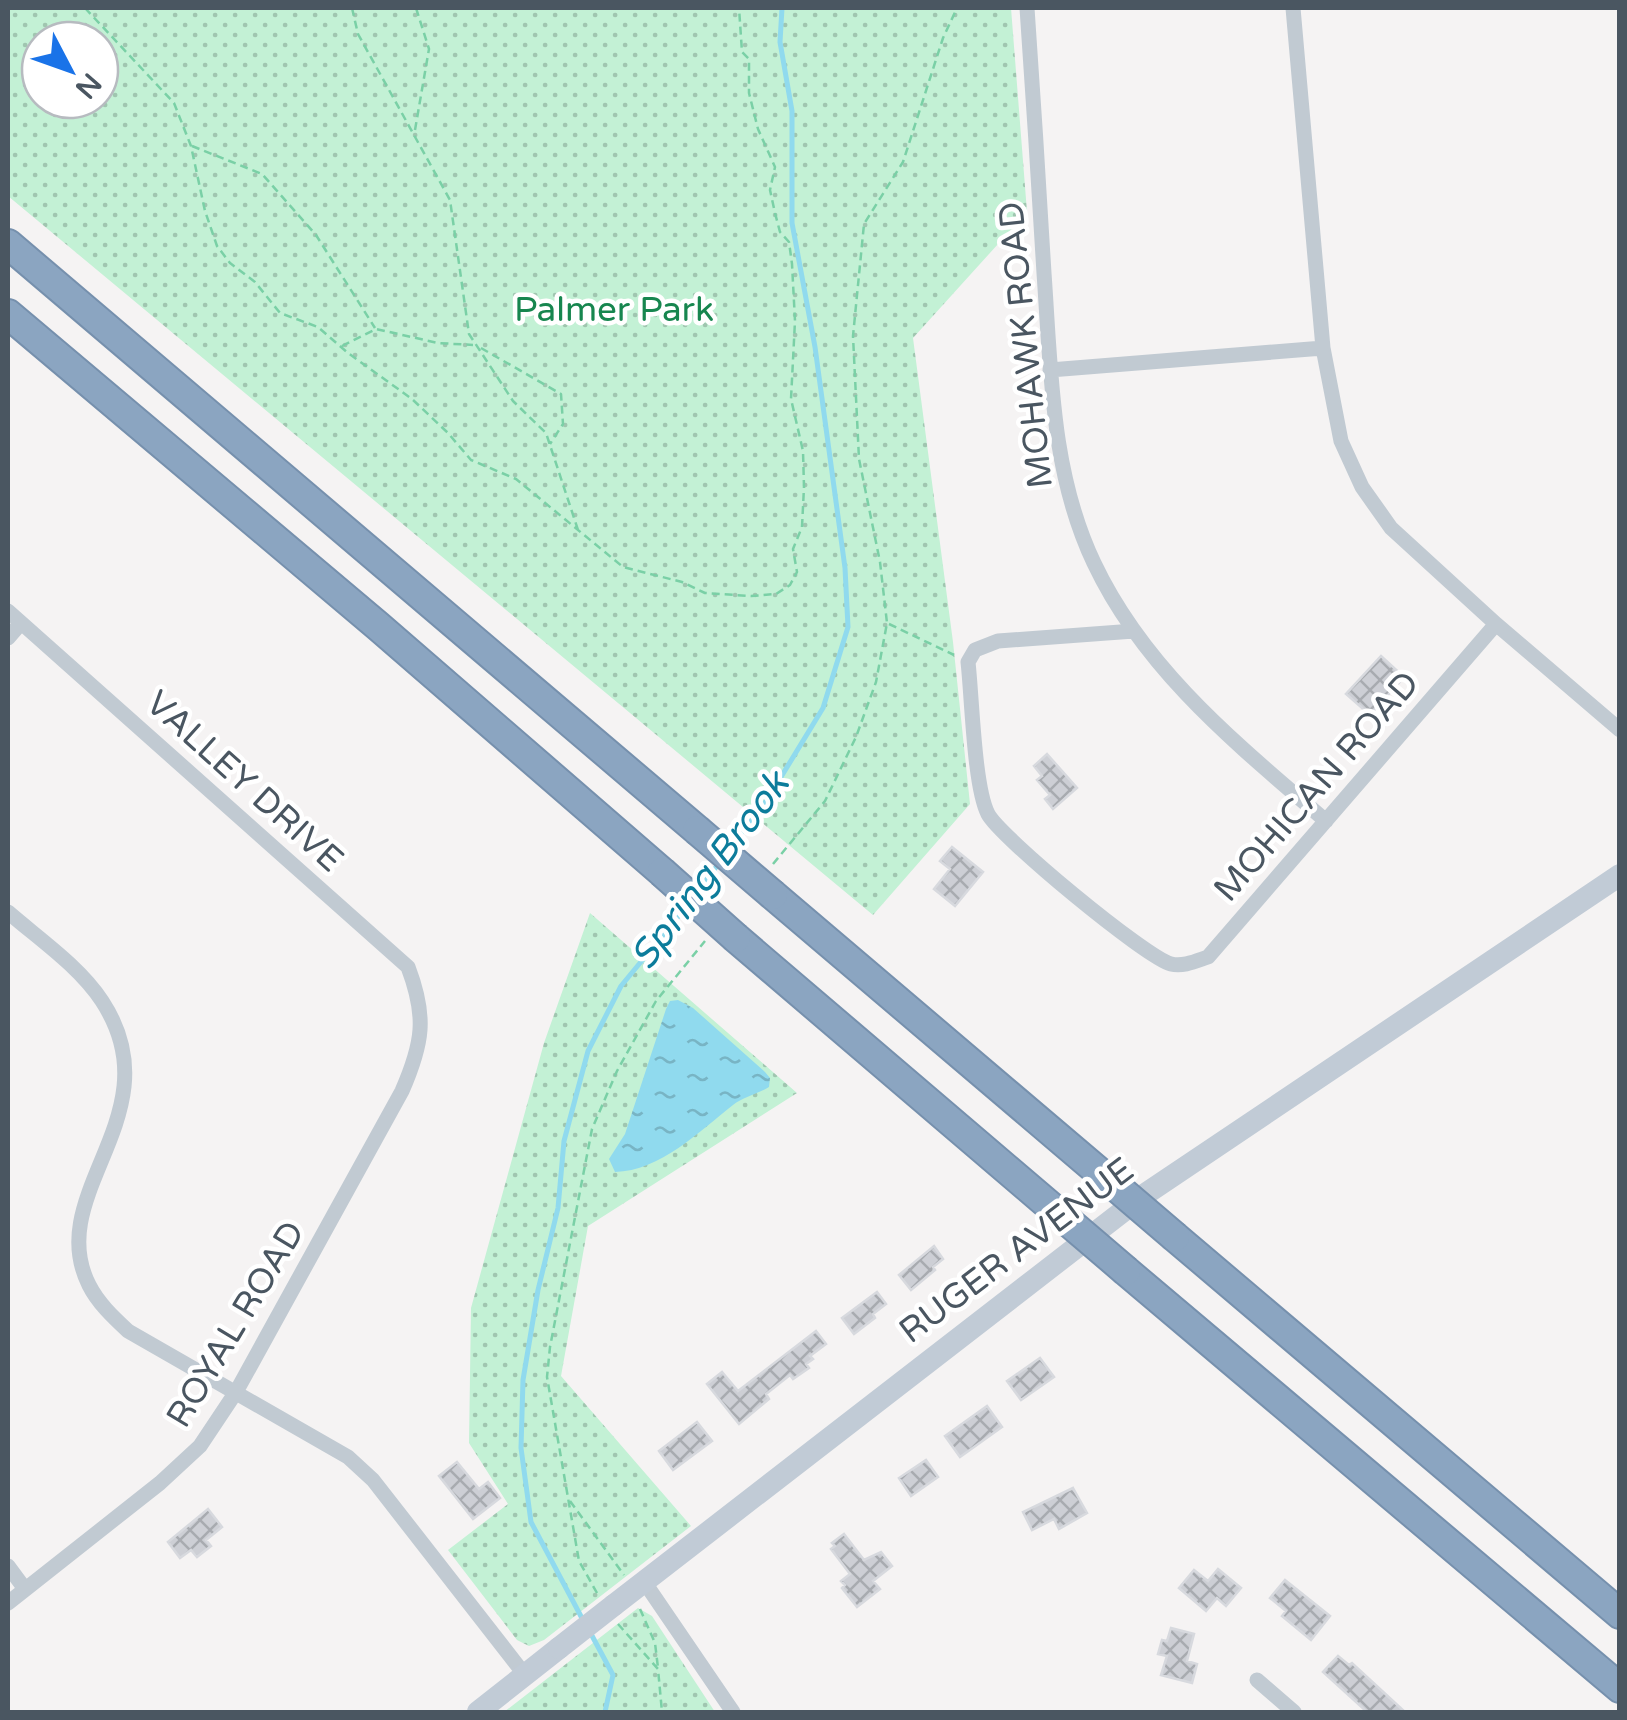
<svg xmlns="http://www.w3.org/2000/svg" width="1627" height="1720" font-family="'Varela Round',sans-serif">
<defs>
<pattern id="park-dots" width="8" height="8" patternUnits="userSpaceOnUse" patternTransform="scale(2.5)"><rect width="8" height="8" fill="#c3f1d5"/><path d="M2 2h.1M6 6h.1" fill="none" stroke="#a0c6b0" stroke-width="1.8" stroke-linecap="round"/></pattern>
<pattern id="water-ripples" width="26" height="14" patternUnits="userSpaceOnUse" patternTransform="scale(2.5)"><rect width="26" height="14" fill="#90daee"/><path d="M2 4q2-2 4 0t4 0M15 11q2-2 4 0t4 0" fill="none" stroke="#78b4c4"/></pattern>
<pattern id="building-cross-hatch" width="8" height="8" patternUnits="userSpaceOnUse" patternTransform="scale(2.5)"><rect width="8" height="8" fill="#cdcfd5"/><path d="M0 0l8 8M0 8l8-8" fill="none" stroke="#a8abb0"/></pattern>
</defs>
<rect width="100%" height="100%" fill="#f5f3f3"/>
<path fill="url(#park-dots)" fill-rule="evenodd" d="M8,8h1003l16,204 -114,126 40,304 17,162 -97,111 -865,-719zM40,40h60v60h-60z
M590,913l207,180 -209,133 -27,150 130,150 -147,114 -15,6 -12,-6 -69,-90 60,-46 -39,-61 2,-135 73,-265z
M638,1608l14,8 63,96h-211z"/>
<path fill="url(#water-ripples)" d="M678,1000l15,8 72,64 5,6 -1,9c-11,7 -26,10 -36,18 -33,26 -73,66 -118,67l-6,-13 16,-25 41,-125 4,-8z"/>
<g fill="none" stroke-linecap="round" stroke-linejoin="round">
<path stroke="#90daee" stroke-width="5" d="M733,845l34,-45 56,-92 25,-81 -3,-59 -30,-221 -23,-124v-112l-12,-69 2,-34
M696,893l24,-31
M584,1622l-53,-100 -10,-74 2,-68 15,-90 20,-82 6,-67 24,-90 33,-65 66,-80
M590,1632l23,43 -8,37"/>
</g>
<path fill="url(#building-cross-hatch)" stroke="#d7d9de" stroke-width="2.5" d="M1381,656l23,21 -34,38 -24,-21z
M1047,754l30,34 -24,21 -8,-10 5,-4 -13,-15 5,-4 -8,-10z
M952,847l31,25 -28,34 -21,-17 16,-20 -10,-8z
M934,1246l9,13 -10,8 2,3 -24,20 -12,-15z
M877,1292l9,12 -13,10 2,4 -21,16 -12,-16z
M816,1331l10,13 -16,12 3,3 -7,5 3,4 -16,11 -3,-4 -24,19 3,5 -30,25 -32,-40 15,-12 16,19z
M1040,1358l14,19 -33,23 -14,-19z
M987,1406l15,21 -42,30 -15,-21z
M697,1422l15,19 -39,29 -14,-19z
M926,1460l12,17 -27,19 -12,-18z
M457,1462l22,27 9,-7 12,16 -27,21 -34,-43z
M1073,1488l14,25 -28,16 -5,-10 -22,11 -9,-18z
M208,1509l14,18 -16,13 5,6 -14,11 -6,-7 -11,8 -12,-16z
M844,1534l20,26 17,-8 11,14 -19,15 7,8 -23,18 -15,-19 3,-3 -4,-4 9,-7 -19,-25 4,-3 -3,-3z
M1218,1569l23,19 -15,18 -9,-8 -11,13 -27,-23 15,-18 14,11z
M1285,1580l45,36 -19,24 -29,-24 4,-5 -16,-13z
M1171,1628l23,6 -7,27 10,3 -5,19 -31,-8 6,-19 -9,-2 4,-14 5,1z
M1338,1656l11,9 3,-2 53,49h-38l-44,-40z"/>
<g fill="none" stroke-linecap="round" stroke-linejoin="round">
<g stroke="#7690ad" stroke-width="32">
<path id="highway" d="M8,244l689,586
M8,314l370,312 284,246
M773,895l340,289
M736,938l328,280
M1175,1237l445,377
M1126,1271l494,417"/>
</g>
<path stroke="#7ad0a6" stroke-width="2.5" stroke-dasharray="8 5" stroke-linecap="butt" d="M85,8l89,95 17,43 14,65 12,35 13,17 25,19 25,31 38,14 30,26 64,46 36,34 23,27 45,19 107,88 59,15 23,11 46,3 25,-2 14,-9 7,-13 -4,-23 9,-22 2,-40 -1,-36 -12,-52 4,-78 -3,-57 -3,-22 -9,-10 -5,-19 -5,-23 5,-23 -17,-38 -9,-36v-34l-7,-7 -3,-44
M352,8l6,26 92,166 19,134 44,67 33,32 33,100
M415,130l14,-81 -13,-41
M192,146l70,28 54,61 59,93
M342,346l34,-17 62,14 35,2
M481,348l80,46 2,30 -13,20
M889,624l65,31
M773,864l52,-63 31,-64 20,-55 11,-59 -7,-61 -21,-103 -6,-123 11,-112 39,-62 40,-124 14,-30
M570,1501l54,74
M597,1593l-18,-32 -32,-184 3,-30 42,-218 25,-58 39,-70 49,-60
M640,1609l15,34 3,25
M618,1624l40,45 4,43"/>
<path stroke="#c1cad2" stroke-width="15" d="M1027,8c6,88 12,177 17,265 7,98 7,200 50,290 51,108 144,182 232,258
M1293,8l30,340 18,93 21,46 29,41 105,96 124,106
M1050,370l273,-22
M8,611l400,356c19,50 15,76 -6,124l-166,301 -36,54 -40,37 -152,120
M1134,631l-136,10 -23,9 -7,12c4,35 6,125 20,152 12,23 157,143 183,150 12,3 25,-3 37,-7l288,-333
M8,638l13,-15
M8,912c31,27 71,54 94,89 74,113 -60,191 -13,284 9,18 24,32 39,46l220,126 25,23 152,195
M8,1566l17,23
M643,1580l90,132
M1257,1680l37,32"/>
<path stroke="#c1cbd6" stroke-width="22" d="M614,1605l530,-410 476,-320
M478,1712l81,-64"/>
<use href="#highway" stroke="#8ba5c1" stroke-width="28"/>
<g stroke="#7690ad" stroke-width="32" stroke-linecap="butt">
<path id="highway-bridge" d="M697,830l76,65
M662,872l74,66
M1113,1184l62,53
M1064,1218l62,53"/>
</g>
<path stroke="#c1cbd6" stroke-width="22" d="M559,1648l55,-43"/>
<use href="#highway-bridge" stroke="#8ba5c1" stroke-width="28"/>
</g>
<g text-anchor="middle" stroke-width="9" stroke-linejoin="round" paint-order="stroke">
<g font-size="35" fill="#17864f" stroke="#fff">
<text x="614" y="321">Palmer Park</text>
</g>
<g font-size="35" fill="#4a5661" stroke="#fff">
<text transform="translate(1025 345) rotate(-96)" y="12">MOHAWK ROAD</text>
<text transform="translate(245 781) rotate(42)" y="12">VALLEY DRIVE</text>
<text transform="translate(1316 786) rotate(-49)" y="12">MOHICAN ROAD</text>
<text transform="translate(1016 1250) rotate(-37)" y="12">RUGER AVENUE</text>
<text transform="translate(235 1324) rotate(-59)" y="12">ROYAL ROAD</text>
</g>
<g font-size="38" font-style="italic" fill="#0c7c9b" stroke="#fff">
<text transform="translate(709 870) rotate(-53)" y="13">Spring Brook</text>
</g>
</g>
<rect width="1627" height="1720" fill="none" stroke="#4a5661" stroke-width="20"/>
<g transform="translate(70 70) rotate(131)"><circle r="48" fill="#ffffff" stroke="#b7bbc0" stroke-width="2.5"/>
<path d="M0-8L18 38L0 25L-18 38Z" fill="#1a73e8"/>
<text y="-15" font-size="28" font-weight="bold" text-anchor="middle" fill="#4a5661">N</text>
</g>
</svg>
